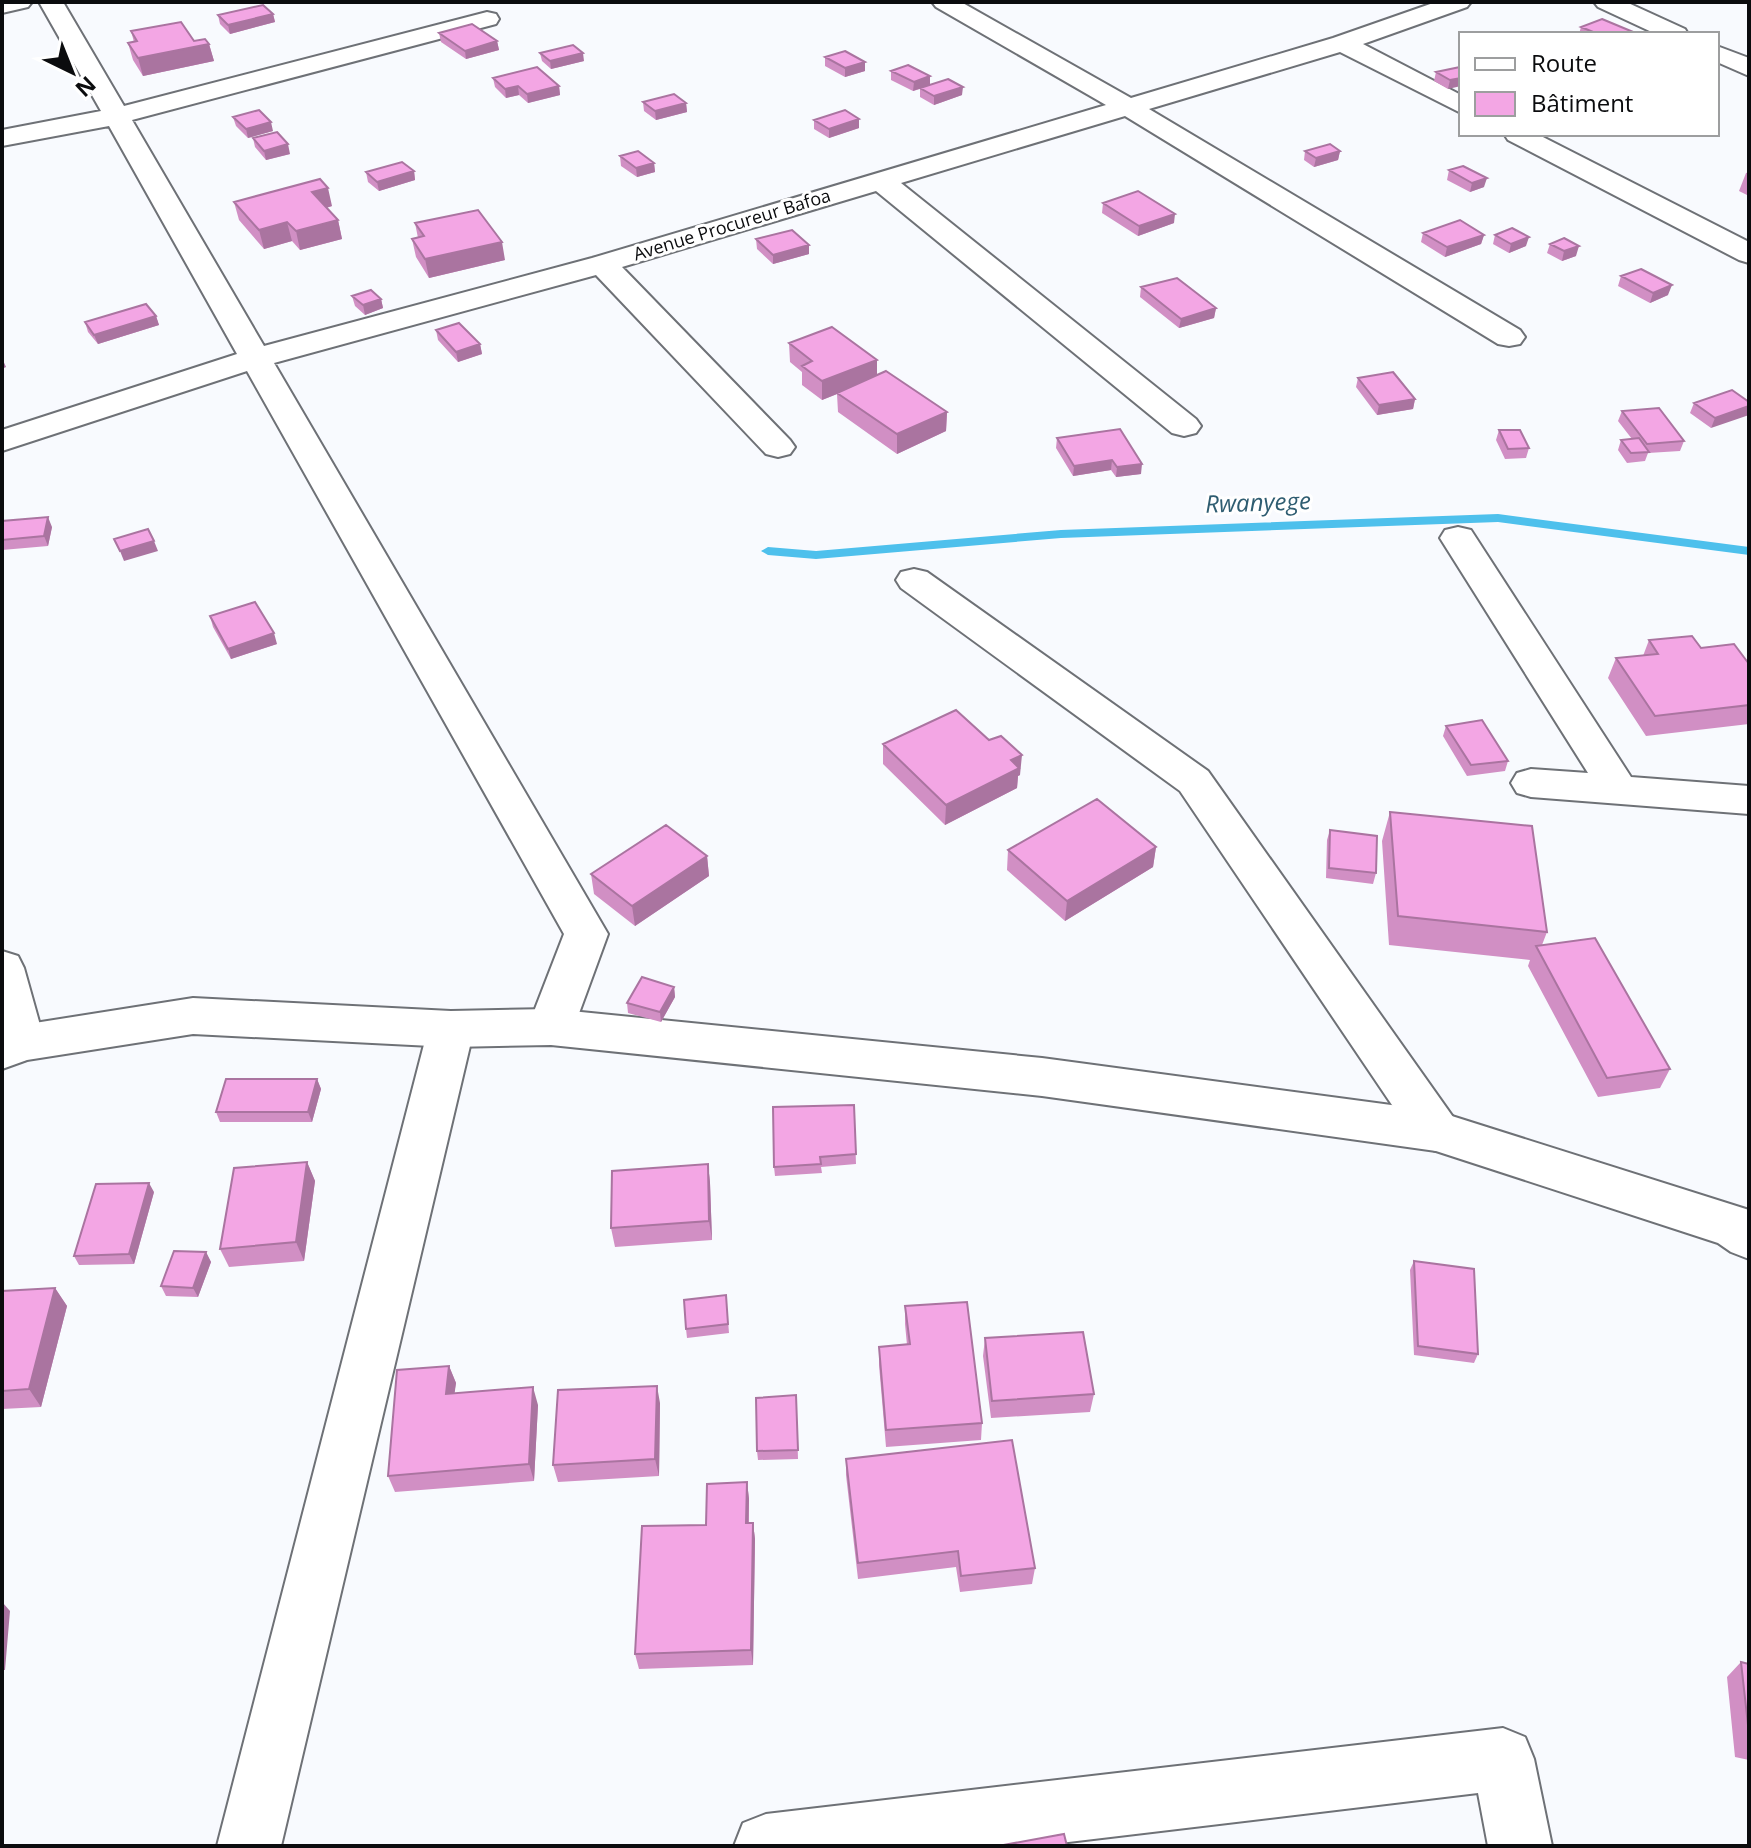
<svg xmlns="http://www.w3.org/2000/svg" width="1751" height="1848" font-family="'Open Sans',sans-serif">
<rect width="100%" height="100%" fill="#f8fafe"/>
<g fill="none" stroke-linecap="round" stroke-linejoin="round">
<path fill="#4ec0ec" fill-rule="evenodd" d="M1498,514l251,33v8l-251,-33 -437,16 -245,21 -48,-4 -7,-4 7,-4 48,4 245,-21z"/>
<g stroke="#6e7176" stroke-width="4">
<path id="street" d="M2,2h30l-4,5 -26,6z
M39,2h24l61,104 363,-94 9,2 3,5 -3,5 -364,96 132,226 328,-88 514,-153 -170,-98 -4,-5h29l170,96 202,-60 103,-36h35l-4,5 -104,37 98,51v18l-121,-61 -191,57 371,221 5,7 -5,7 -11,2 -11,-2 -373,-228 -224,67 295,236 5,7 -5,7 -12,3 -12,-3 -296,-242 -254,76 168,173 5,7 -5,7 -12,3 -12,-3 -170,-179 -322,88 334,571 -34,93 -7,13 -16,5 -16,-5 -7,-13 36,-93 -317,-563 -245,80v-21l235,-76 -128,-228 -107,20v-16l99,-19z
M1594,2h32l59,27 3,5h-32l-58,-27z
M1717,46l32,12v18l-32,-14z
M1504,134h33l212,108v21l-10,-3 -231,-120z
M1458,527l13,3 160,247 118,9v28l-218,-17 -14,-4 -6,-10 6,-10 14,-4 57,4 -148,-235 5,-8z
M914,569l13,3 281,199 245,346 7,14 -7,14 -17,6 -17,-6 -239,-354 -279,-203 -5,-8 5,-8z
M2,951l16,5 6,12 21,75 -7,13 -16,5 -16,-5 -4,-7z
M451,1011l16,5 7,13 -193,817h-64l211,-817 7,-13z
M1503,1728l22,9 9,22 18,87h-64l-10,-53 -443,53h-301l9,-23 23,-9z"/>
</g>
<g stroke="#6e7176" stroke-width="4">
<path id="secondary" d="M193,998l258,13 100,-2 491,49 394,53 313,99v49l-18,-7 -13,-9 -282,-92 -394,-55 -491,-51 -100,2 -258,-13 -166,26 -25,9v-38l20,-6z"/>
</g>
<use href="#street" fill="#fff" fill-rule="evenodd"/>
<use href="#secondary" fill="#fff" fill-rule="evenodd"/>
</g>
<path fill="#d18fc4" d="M273,14l2,8 -45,12 -10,-10 -2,-9z
M1581,27l57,7h-59z
M131,31l78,13 5,17 -71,15 -10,-16 -5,-17 6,-1z
M439,33l58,8 2,9 -33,9 -25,-17z
M540,53l44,8 -33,8 -9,-8z
M825,57l40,14 -20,6 -20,-11z
M1460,67l-12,22 -14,-8 2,-9z
M891,71l39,14 32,10 -28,10 -14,-8v-8l-7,2 -22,-11z
M493,78l66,8 1,9 -32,8 -9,-8 -13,3 -11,-11z
M643,102l43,1 1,9 -31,8 -12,-9z
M233,117l40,14 -25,7 -12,-12z
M814,120l45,8 -30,10 -15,-9z
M253,138l37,16 -24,6 -11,-13z
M1305,151h35l-2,9 -24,7 -10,-7z
M620,156l34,7 1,9 -18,5 -16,-11z
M1449,170l35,17 -14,5 -23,-12z
M414,171l1,9 -36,11 -11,-9 -2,-10z
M1749,172v24l-10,-5 7,-18z
M234,202l98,4 -6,2 12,12 4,19 -42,11 -8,-9 -28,8 -25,-29z
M1103,203l71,20 -36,13 -36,-23z
M415,223l90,37 -76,18 -13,-21 -4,-18 6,-1z
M1423,233l61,2 -3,9 -36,13 -24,-15z
M1495,235l31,11 -17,7 -16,-9z
M756,239l53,6v9l-36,10 -16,-15z
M1550,244l26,12 -14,5 -15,-8z
M1621,276l47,19 -18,8 -32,-17z
M1141,287l75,21 -2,10 -35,10 -39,-31z
M352,296l29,3 2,9 -18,7 -10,-9z
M156,316l3,9 -61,19 -10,-12 -3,-10z
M436,330l44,14 2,10 -24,8 -20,-22z
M789,343l88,32 70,37 -1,19 -49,23 -59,-42 -1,-18 -15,6 -20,-15v-13l-12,-10z
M1358,378l57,21 -2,10 -36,6 -21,-28z
M1732,390l-21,38 -21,-15 4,-10z
M1622,411l62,30 -4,10 -32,2 -3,8 -18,2 -9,-13 3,-10 11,-1 -14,-18z
M1120,429l21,45 -25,3 -5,-7 -38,6 -17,-28 1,-10z
M1499,430l30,18 -3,10 -21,1 -9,-19z
M2,521l50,6 -4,19 -46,4z
M210,616l67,28 -46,15 -18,-32z
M1649,640l52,8 48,16v60l-103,12 -38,-58 8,-20 27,-2z
M1446,726l62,35 -3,10 -38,5 -24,-40z
M883,744l137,31 -2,1 -1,12 -72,37 -62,-61z
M1390,812l157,120 -5,13 128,124 -10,19 -62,9 -70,-131 2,-6 -141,-15 -7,-104z
M1330,830l46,43 -3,11 -47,-6 1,-38z
M1156,847l-3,20 -88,54 -58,-51 1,-20z
M707,856l2,20 -74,50 -41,-32 -3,-20z
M674,987l1,10 -14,25 -33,-9 -1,-10z
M317,1079l4,10 -9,33h-92l-4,-10z
M854,1105l2,59 -35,3 1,6 -47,3 -1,-9z
M307,1162l8,19 -11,80 -75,6 -9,-18z
M708,1164l2,19 2,57 -97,7 -4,-19z
M154,1192l-20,72 -55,1 -5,-9z
M206,1252l5,10 -13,35 -32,-1 -5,-10z
M1414,1261l64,93 -4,9 -60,-8 -4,-85z
M55,1288l12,18 -26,101 -39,2v-118z
M726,1295l3,38 -42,5 -1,-9z
M905,1306l77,117 -1,17 -95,7 -7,-82v-18l28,-2 -2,-21z
M985,1338l109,56 -4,18 -99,6 -8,-62z
M449,1366l7,17 -2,11 84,11 -4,76 -139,11 -7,-16z
M796,1395l2,64 -40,1 -1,-9z
M660,1403l-1,73 -101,6 -5,-17z
M846,1459l189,109 -3,16 -72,8 -4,-25 -98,12 -12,-104z
M747,1482l2,17v24h4l2,16 -2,126 -114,4 -4,-15 71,-129z
M1741,1662l8,2v96l-14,-3 -8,-80z"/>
<path fill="#aa74a0" d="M273,14l2,8 -45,12 -2,-9z
M497,41l2,9 -33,9 -1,-8z
M209,44l5,17 -71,15 -5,-18z
M583,53l1,8 -33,8 -1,-8z
M865,62v9l-20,6v-9z
M930,76v9l-17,6 1,-9z
M1461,78v8l-13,3 2,-9z
M518,86l1,9 -13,3 -1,-9z
M559,86l1,9 -32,8 -1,-9z
M963,87l-1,8 -28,10v-9z
M686,103l1,9 -31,8 -1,-9z
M859,119v9l-30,10v-9z
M271,122l2,9 -25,7 -2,-9z
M288,144l2,10 -24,6 -2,-9z
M1340,151l-2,9 -24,7 2,-9z
M654,163l1,9 -18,5 -1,-9z
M414,171l1,9 -36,11 -2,-9z
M1487,178l-3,9 -14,5 2,-9z
M328,188l4,18 -16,5 -4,-19z
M1175,214l-1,9 -36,13 1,-10z
M338,220l4,19 -42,11 -4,-19z
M287,222l5,19 -28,8 -5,-19z
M1484,235l-3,9 -36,13 2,-10z
M1529,237l-3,9 -17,7 2,-9z
M502,242l3,18 -76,18 -4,-19z
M809,245v9l-36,10v-9z
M1579,246l-3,10 -14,5 2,-10z
M1672,285l-4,10 -18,8 3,-10z
M381,299l2,9 -18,7 -2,-10z
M1216,308l-2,10 -35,10 2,-9z
M156,316l3,9 -61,19 -4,-9z
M480,344l2,10 -24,8 -2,-10z
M2,358l4,9 -4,2z
M877,360v19l-40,14v1l-15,6v-19z
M1415,399l-2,10 -36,6 2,-10z
M1749,406v9l-38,13 4,-10z
M947,412l-1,19 -49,23v-20z
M1112,460l-1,10 -38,6 1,-10z
M1142,464l-1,10 -25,3 1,-10z
M48,517l4,10 -4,19 -4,-10z
M154,541l4,10 -34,10 -4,-10z
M274,633l3,11 -46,15 -3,-10z
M1022,755l-2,20 -2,1 -1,12 -72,37 1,-20 65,-45z
M1156,847l-3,20 -88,54 2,-20z
M707,856l2,20 -74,50 -3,-20z
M674,987l1,10 -14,25 -1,-10z
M317,1079l4,10 -9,33 -4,-10z
M307,1162l8,19 -11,80 -8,-19z
M708,1164l2,19 2,57 -3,-19z
M149,1183l5,9 -20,72 -5,-10z
M206,1252l5,10 -13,35 -5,-9z
M55,1288l12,18 -26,101 -12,-18z
M449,1366l7,17 -4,29 -6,-18z
M657,1386l3,17 -1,73 -4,-17z
M533,1387l5,18 -4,76 -5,-17z
M747,1482l2,17 -1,40 -2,-16z
M753,1523l2,16 -2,126 -2,-15z
M3,1603l7,8 -5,59h-3z"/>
<path fill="#f3a6e4" stroke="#aa74a0" stroke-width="2" d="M263,5l10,9 -45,11 -10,-10z
M1602,19l36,15h-40l-17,-7z
M181,22l13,19 11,-2 4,5 -71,14 -10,-15 9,-2 -6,-10z
M472,24l25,17 -32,10 -26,-18z
M573,45l10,8 -33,8 -10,-8z
M845,51l20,11 -20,6 -20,-11z
M908,65l22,11 -16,6 -23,-11z
M537,67l22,19 -32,8 -9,-8 -13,3 -12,-11z
M1460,67l1,11 -11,2 -14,-8z
M948,79l15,8 -29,9 -14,-8z
M674,94l12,9 -31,8 -12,-9z
M259,110l12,12 -25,7 -13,-12z
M845,110l14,9 -30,10 -15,-9z
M277,132l11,12 -24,7 -11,-13z
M1330,144l10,7 -24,7 -11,-7z
M638,151l16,12 -18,5 -16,-12z
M402,162l12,9 -37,11 -11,-10z
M1463,166l24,12 -15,5 -23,-13z
M320,179l8,9 -16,4 26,28 -42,11 -9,-9 -28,8 -25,-28z
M1138,191l37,23 -36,12 -36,-23z
M478,210l24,32 -77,17 -13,-20 12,-3 -9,-13z
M1460,220l24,15 -37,12 -24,-14z
M1512,228l17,9 -18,7 -16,-9z
M792,230l17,15 -36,10 -17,-16z
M1564,238l15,8 -15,5 -14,-7z
M1641,269l31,16 -19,8 -32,-17z
M1177,278l39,30 -35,11 -40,-32z
M371,290l10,9 -18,6 -11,-9z
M146,304l10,12 -62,19 -9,-13z
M459,323l21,21 -24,8 -20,-22z
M832,327l45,33 -55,21 -20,-15 10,-5 -23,-18z
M886,371l61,41 -50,22 -60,-41z
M1393,372l22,27 -36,6 -21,-27z
M1732,390l17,12v4l-34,12 -21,-15z
M1659,408l25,33 -37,3 -25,-33z
M1120,429l22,35 -25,3 -5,-7 -38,6 -17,-28z
M1499,430h21l9,18 -21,1z
M1639,438l10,14 -18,1 -10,-13z
M48,517l-4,19 -42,4v-19z
M148,529l6,12 -34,10 -6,-12z
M255,602l19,31 -46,16 -18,-33z
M1692,636l9,12 33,-4 15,20v41l-94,11 -39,-58 42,-4 -9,-14z
M956,710l33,30 12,-4 21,19 -11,5 8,8 -73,37 -63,-61z
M1482,720l26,41 -37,4 -25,-39z
M1097,799l59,48 -89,54 -59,-51z
M1390,812l142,14 15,106 -149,-16z
M666,825l41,31 -75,50 -41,-32z
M1330,830l47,6 -1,37 -47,-5z
M1595,938l75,131 -63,9 -71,-132z
M642,977l32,10 -14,25 -33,-9z
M226,1079h91l-9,33h-92z
M854,1105l2,49 -36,3 1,7 -47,3 -1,-60z
M307,1162l-11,80 -76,7 14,-81z
M708,1164l1,57 -98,7 1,-57z
M149,1183l-20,71 -55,2 22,-72z
M174,1251l32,1 -13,36 -32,-2z
M1414,1261l60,8 4,85 -60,-8z
M55,1288l-26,101 -27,2v-100z
M726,1295l2,29 -42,5 -2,-29z
M967,1302l15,121 -96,7 -7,-83 31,-3 -5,-38z
M1083,1332l11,62 -102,7 -7,-63z
M449,1366l-3,28 87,-7 -4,77 -141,12 9,-106z
M657,1386l-2,73 -102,6 5,-75z
M796,1395l2,55 -41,1 -1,-53z
M1012,1440l23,128 -74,8 -3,-25 -100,12 -12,-104z
M747,1482l-1,41h7l-2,127 -116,4 7,-128 64,-1 1,-41z
M1741,1662l8,2v70z
M1064,1834l3,12h-69z"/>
<g text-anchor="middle" stroke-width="6" stroke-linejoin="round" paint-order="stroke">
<g font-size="18" fill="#0b0c0e" stroke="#fff">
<text transform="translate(732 225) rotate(-17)" y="6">Avenue Procureur Bafoa</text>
</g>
<g font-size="24" font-style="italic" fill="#2f5d71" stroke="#fff">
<text transform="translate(1258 503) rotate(-2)" y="8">Rwanyege</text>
</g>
</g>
<rect width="1751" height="1848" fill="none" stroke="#0b0c0e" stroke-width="8"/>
<rect x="1459" y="32" width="260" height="104" fill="#ffffff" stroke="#9d9e9f" stroke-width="2"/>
<rect x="1475" y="58" width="40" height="12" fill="#ffffff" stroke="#9d9e9f" stroke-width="2"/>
<text x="1531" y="72" font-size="24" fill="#0b0c0e">Route</text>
<rect x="1475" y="92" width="40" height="24" fill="#f3a6e4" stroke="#9d9e9f" stroke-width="2"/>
<text x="1531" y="112" font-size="24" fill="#0b0c0e">Bâtiment</text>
<g transform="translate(72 72) rotate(137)" stroke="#ffffff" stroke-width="6" paint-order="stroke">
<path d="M0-6L14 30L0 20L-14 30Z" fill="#0b0c0e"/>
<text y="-12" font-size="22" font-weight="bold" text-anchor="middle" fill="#0b0c0e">N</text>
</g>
</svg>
